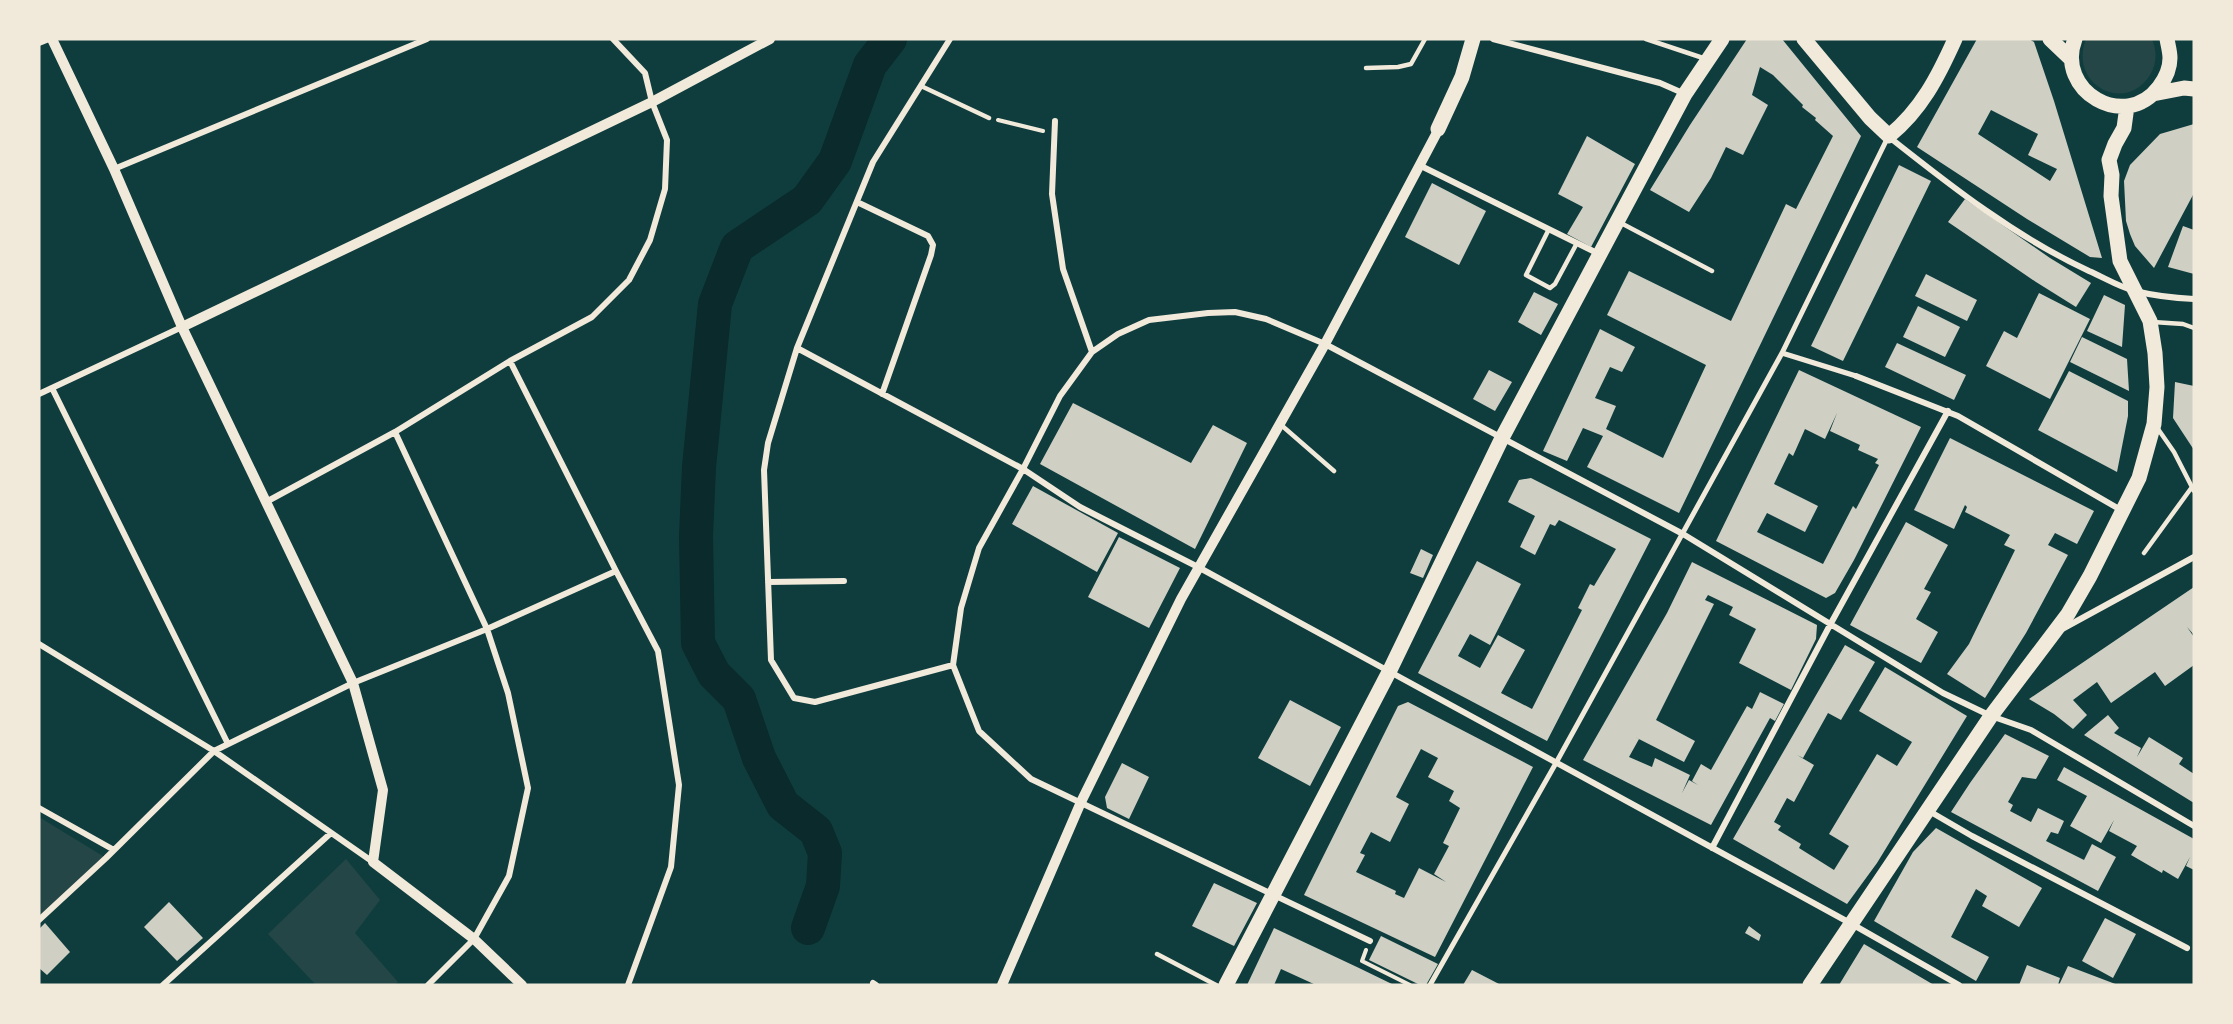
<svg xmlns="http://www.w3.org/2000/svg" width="2233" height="1024" font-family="'Source Sans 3',sans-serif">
<rect width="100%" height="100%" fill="#0f3d3e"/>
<path fill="#244646" d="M2086,39h66c5,12 5,25 -2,36 -25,40 -82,9 -64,-36z
M39,817l67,41 -67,62z
M346,859l34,41 -25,33 43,49 -4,3h-78l-48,-51z"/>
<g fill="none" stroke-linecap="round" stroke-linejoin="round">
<path stroke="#0a2a2b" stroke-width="34" d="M808,928l15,-42 2,-33 -9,-22 -33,-26 -24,-47 -20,-59 -25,-25 -16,-31 -2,-107 3,-69 16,-163 22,-57 70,-47 28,-39 35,-96 20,-26"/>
</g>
<path fill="#cfcfc3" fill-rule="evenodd" d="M1747,39h35l79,97 -182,377 -92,-46 16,-31 -20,-8 -16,33 -24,-10 57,-122 35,18 -13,25 -12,-5 -15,31 21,8 -10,23 57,29 43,-93 -99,-50 22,-44 102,50 55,-117 10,5 37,-73 -18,-16 1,-2 -14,-11 1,-2 -30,-30 -13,-8 -8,28 16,10 -25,50 -17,-8 -15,31 -22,34 -39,-22 40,-65z
M1977,39h52l5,3 20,59 48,157 -12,-1 -63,-38 -110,-72zM1991,110l47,24 -10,21 29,14 -7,12 -72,-47z
M2194,124v69l-40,75 -19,-22 -5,-12 -4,-13 -2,-40 6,-16 30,-31z
M1587,136l48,28 -44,83 -24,-13 16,-27 -25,-13z
M1899,165l32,16 -88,180 -32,-15z
M1432,183l54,28 -27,54 -54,-28z
M1965,199l85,59 41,25 -15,24 -40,-25 -88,-60z
M2183,226l11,4v44l-26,-7z
M1926,274l51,26 -10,21 -52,-25z
M1534,292l24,12 -17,31 -23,-13z
M2039,293l51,26 -40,80 -64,-33 18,-35 13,7z
M2104,295l21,10 -3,42 -35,-16z
M1918,306l42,21 -15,30 -42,-20z
M2082,337l45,22 2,32 -59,-29z
M1897,343l69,32 -12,25 -69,-33z
M1489,370l23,12 -17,29 -22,-12z
M1799,370l122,57 -67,133 -19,33 -9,5 -110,-57zM1837,413l-7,18 30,14 -2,5 20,9 -3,4 4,2 -23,44 -3,-3 -30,58 -66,-32 10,-19 38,19 13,-26 -44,-22 15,-31 4,3 12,-27 20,10z
M2069,371l59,30v15l-11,56 -79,-42z
M2175,382l19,4v64l-21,-32z
M1073,403l118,60 22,-38 34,18 -52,106 -155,-85z
M1950,438l144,73 -17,33 -22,-11 -7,12 20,10 -42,78 -41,65 -38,-24 22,-30 46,-94 -11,-5 6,-10 -45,-23 2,-5 -2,-2 -11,24 -40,-19z
M1531,478l120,61 -104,202 -129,-68 59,-112 44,23 -31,61 -20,-11 -12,22 22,12 18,-33 27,15 -24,43 31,16 50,-99 -4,-2 12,-24 4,2 22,-37 -57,-29 -4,6 -5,-2 -15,31 -15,-8 15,-31 -27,-14 11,-22z
M1033,486l85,47 -21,39 -85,-48z
M1906,522l42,23 -24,44 7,3 -15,27 22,13 -17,31 -71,-38z
M1119,537l61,31 -31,60 -61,-31z
M1421,549l12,6 -10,23 -13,-5z
M1692,562l125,63 -1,14 -25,51 -52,-27 17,-34 -27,-14 4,-8 -25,-12 -3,5 9,4 -58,116 39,21 -11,21 -51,-26 6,3 -10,18 23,10 3,-9 35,17 -8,18 7,-13 9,5 -6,-4 9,-17 10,6 36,-64 5,3 8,-17 24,12 -9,17 -5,-3 -59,107 -128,-65 84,-147z
M2194,587v48l-7,-8 7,10v28l-29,21 -10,-14 -44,31 -14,-21 -24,18 14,15 -14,14 -19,-15 -25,-15z
M1845,645l30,17 -34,58 -13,-7 -25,45 -6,-3 17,10 -20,37 -7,-4 -13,24 7,4 -3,4 23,14 -2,4 35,22 15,-24 -20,-12 48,-80 20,12 15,-24 -53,-31 26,-44 82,49 -90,147 -30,41 -114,-65z
M1290,700l51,27 -31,59 -52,-28z
M1408,702l125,65 -98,190 -131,-62 94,-189zM1421,749l17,9 -10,19 26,14 -5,10 11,7 -17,35 6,3 -15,28 12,8 -27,-14 -15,30 -9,-4 1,-3 -40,-19 9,-17 -5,-2 11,-21 19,10 19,-38 -13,-7z
M2108,715l11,13 -5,5 27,15 -4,9 12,-20 34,21 -4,6 15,10v29l-110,-68z
M2005,734l44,22 -13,23 -14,-2 -14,25 5,3 -3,6 21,11 7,-14 26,13 -6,13 -7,-2 -5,9 38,19 8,-16 24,13 -18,34 -147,-79 19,-29z
M1122,763l27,14 -20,42 -22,-11 -2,-11z
M2064,767l130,72v31l-8,-4 4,-9 -12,22 -15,-9 -1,3 -31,-18 6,-9 -28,-15 5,-11 -13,23 -31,-17 17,-30 -30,-16z
M1936,828l106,60 -23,39 -37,-21 5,-10 -11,-7 -25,48 38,20 -13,24 -102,-60 39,-69z
M1214,883l43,20 -23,43 -42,-20z
M169,902l34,36 -26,23 -33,-34z
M2105,918l31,16 -23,44 -31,-17z
M45,923l25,29 -23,23 -8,-7v-39z
M1749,926l12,9 -2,6 -14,-8z
M1274,928l85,40 35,17h-78l-35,-16 -7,16h-27z
M1381,936l57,28 -12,21h-6l-51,-25z
M1864,944l70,41h-95z
M2027,965l33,13 -2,7h-39z
M2068,966l50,19h-59z
M1472,970l29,15h-38z"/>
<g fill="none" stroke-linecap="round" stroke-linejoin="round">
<path stroke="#f1e9da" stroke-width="4" d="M998,120l45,11
M1366,950l-4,11 48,24"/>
<path stroke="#f1e9da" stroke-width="4.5" d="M1646,39l60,20
M1366,68l32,-1 13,-3 14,-25
M921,86l68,32
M1619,222l93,49
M1549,229l-23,46 24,13 5,-4 22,-41
M2153,322l30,2 11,4
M1280,424l54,47
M2158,429l16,23 20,39
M2144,553l48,-66
M1157,954l59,31"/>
<path stroke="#f1e9da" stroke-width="5" d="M1782,353l74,23
M1430,985l126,-222 226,-410 106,-216"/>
<path stroke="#f1e9da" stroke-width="6" d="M950,39l-77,123 -76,186 -29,95 -4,27 7,190 23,38 21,4 138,-37
M1493,39l167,44 25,11
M39,43l10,-4
M1055,121l-3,73 11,75 29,83
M1889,137c63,50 127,100 200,134 16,7 30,16 46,20 20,5 39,7 59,8
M1419,165l180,89
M114,169l313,-130
M857,202l71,34 5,9 -2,10 -49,139
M797,348l226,121 57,38 118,60 652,356 109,62
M510,361l106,210 42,80 21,134 -8,82 -43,118
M1856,376l102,40 163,94
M52,388l176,356
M39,394l143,-67
M395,432l92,197 21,64 20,95 -19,88 -35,63 -46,46
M266,502l129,-70 115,-71 82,-44 37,-37 21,-40 15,-51 2,-49 -15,-38 -7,-29 -32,-34
M768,582l76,-1
M2064,628l130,-71
M39,644l175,107 159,111
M39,808l75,42
M1929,811l43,25 215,112
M1712,848l118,-223 118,-214
M39,920l67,-62 108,-107 139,-68 134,-54 129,-58
M1370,941l-339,-162 -52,-48 -26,-66 8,-57 18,-60 44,-79 37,-73 32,-44 26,-18 31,-14 59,-7 27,-1 31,7 59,25 358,190 260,159 48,23 40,14 163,96
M873,983l3,2
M163,985l168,-152"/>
<path stroke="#f1e9da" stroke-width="10" d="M52,39l62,130 68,158 171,356 30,107 -10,72 101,77 48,46
M182,327l470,-225 118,-63
M1002,985l79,-183 100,-203 144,-255 117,-221"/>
<path stroke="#f1e9da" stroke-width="15" d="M1804,39l66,79 19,18c32,-26 49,-59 66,-97
M2050,39l21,20
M2075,39c-20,52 50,93 84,48 6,-8 11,-19 11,-29 0,-6 -2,-13 -3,-19
M2153,94l31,-6 10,1
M1438,129l24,-52 11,-38
M1226,985l163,-313 113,-234 183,-344 37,-55
M1810,985l181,-269 77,-102 22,-38 49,-98 15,-54 3,-37 -2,-34 -5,-32 -30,-60 -9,-65 1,-21 -3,-15 6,-16 9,-16 3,-22"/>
</g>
<rect width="2233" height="1024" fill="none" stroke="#f1e9da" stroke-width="81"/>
</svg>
